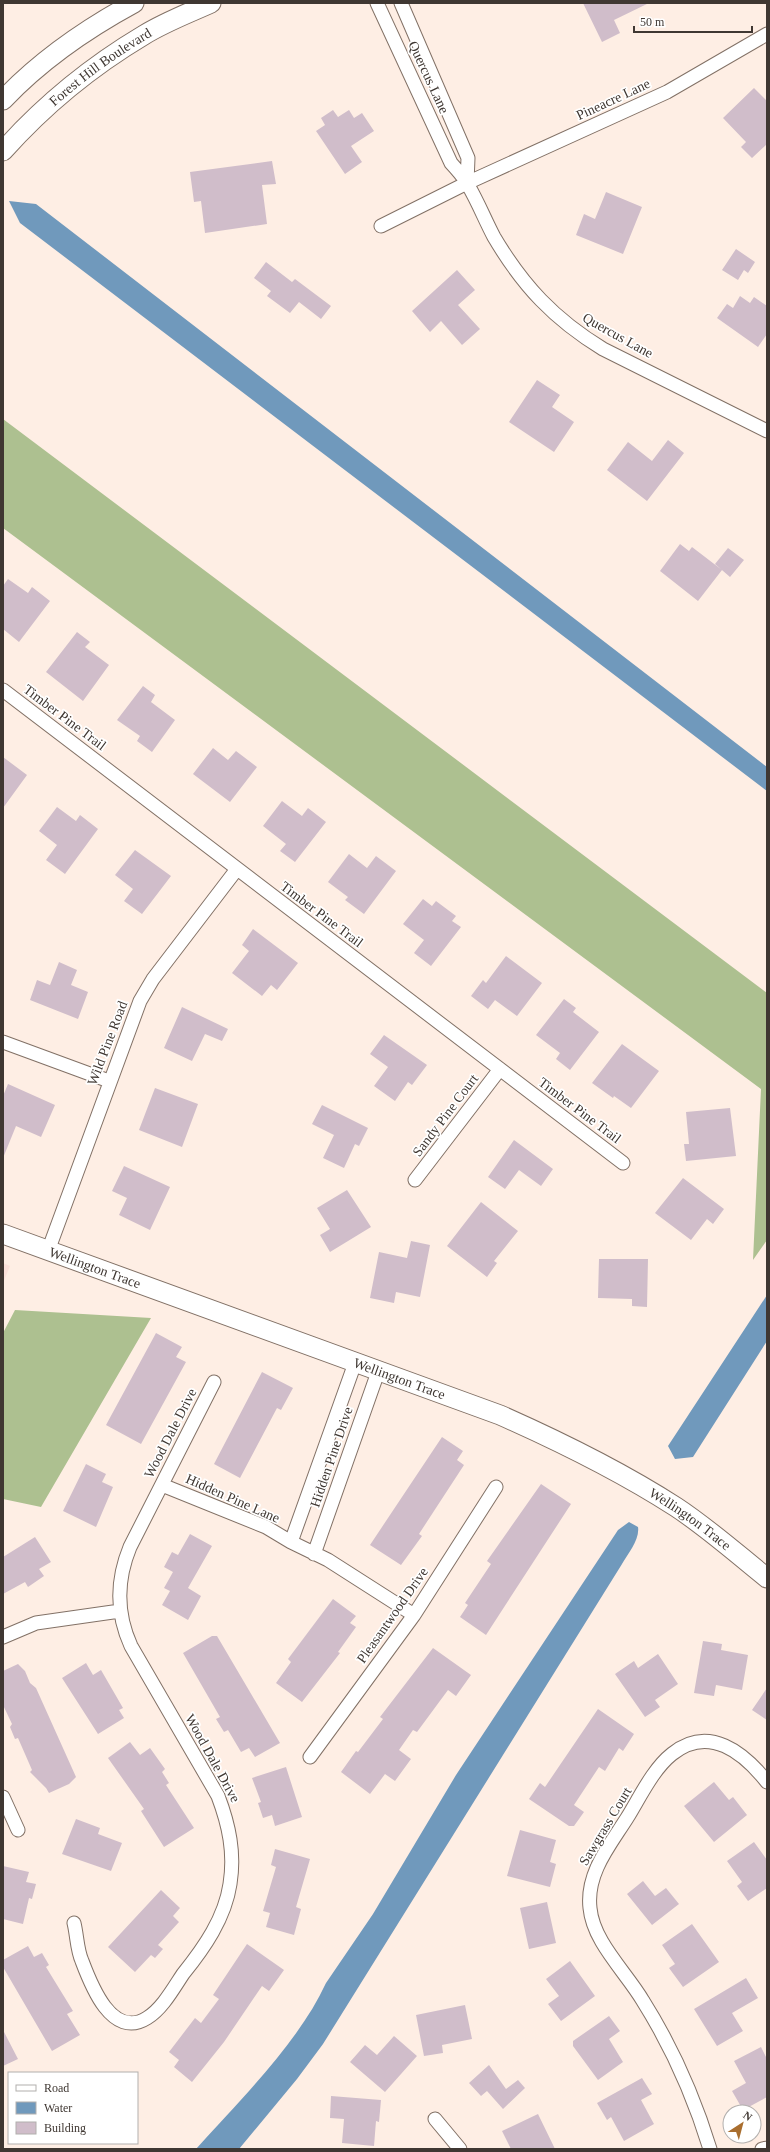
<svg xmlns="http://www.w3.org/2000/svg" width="770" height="2152" font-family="Georgia,serif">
<rect width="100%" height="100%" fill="#feeee4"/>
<path fill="#fbe1da" d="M3,1263l7,3 -7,17z"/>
<path fill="#adc090" d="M3,419l764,574v247l-14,20 8,-171 -758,-561z
M15,1310l136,8 -110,189 -38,-8v-166z"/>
<path fill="#7099bc" d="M9,201l27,3 731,563v24l-747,-568z
M767,1295v46l-74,116 -18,2 -7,-13z
M629,1522l9,5c2,12 -10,27 -16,37l-299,480 -26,35 -58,70h-43c44,-49 103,-107 130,-166l47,-69 83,-139 162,-245z"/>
<path fill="#d0bdca" d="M583,3h66l-35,17 6,13 -18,9z
M754,88l13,13v43l-15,14 -11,-11 5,-5 -23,-24z
M333,110l5,7 11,-7 5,8 8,-5 12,18 -23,15 11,16 -17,12 -29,-43 9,-6 -4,-7z
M272,161l4,23 -14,1 5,39 -62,9 -4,-32 -7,1 -4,-30z
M606,192l36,15 -19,47 -47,-19 8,-21 11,5z
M736,249l19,13 -7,11 -4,-3 -6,10 -16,-10z
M266,262l26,20 3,-3 36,27 -10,13 -22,-17 -9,11 -23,-17 4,-5 -17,-13z
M457,270l18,20 -17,15 22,24 -18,16 -21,-24 -11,11 -18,-21z
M740,296l10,7 4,-6 13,9v28l-9,13 -41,-29 10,-14 6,4z
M537,380l23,15 -8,12 22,15 -20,30 -45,-30z
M668,440l16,13 -37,48 -40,-31 21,-28 24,19z
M680,544l9,7 3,-4 30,23 -24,31 -38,-30z
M728,548l16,12 -14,17 -15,-13z
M8,579l20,14 4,-6 18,14 -31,41 -16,-13v-43z
M77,632l13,10 -5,5 24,18 -26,36 -37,-29z
M143,686l12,9 -4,7 24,18 -23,32 -15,-11 3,-5 -23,-16z
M213,748l15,12 8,-9 21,16 -27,35 -37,-28z
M3,757l24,18 -24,33z
M282,801l20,15 6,-8 18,14 -31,40 -15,-11 6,-7 -23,-18z
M57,807l19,14 4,-6 18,14 -33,45 -19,-14 11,-15 -18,-14z
M135,850l36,26 -29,38 -18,-13 9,-12 -18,-14z
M349,854l18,14 9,-12 20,15 -32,43 -19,-14 3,-3 -20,-15z
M423,899l9,7 4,-5 20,15 -4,5 9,6 -30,39 -17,-13 10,-13 -21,-16z
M253,929l45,34 -21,27 -6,-5 -9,11 -30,-23 17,-22 -7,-6z
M506,956l36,27 -25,33 -22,-16 -7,9 -17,-13 12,-16 3,3z
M59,962l18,8 -6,15 17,7 -10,27 -48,-19 7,-20 13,5z
M564,999l12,9 -3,4 26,20 -29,38 -14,-11 4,-6 -24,-18z
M182,1007l46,22 -6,12 -17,-7 -13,27 -28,-13z
M384,1035l43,30 -15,20 -4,-3 -13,19 -21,-15 14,-19 -18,-13z
M622,1044l37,27 -28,37 -17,-12 -1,2 -21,-15z
M8,1084l47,21 -14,32 -25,-11 -13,32v-62z
M155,1088l43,16 -16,43 -43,-17z
M322,1105l46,23 -9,18 -4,-2 -11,24 -21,-10 11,-23 -22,-11z
M730,1108l6,48 -50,5 -2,-17h5l-3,-32z
M514,1140l39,29 -12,17 -22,-16 -14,19 -17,-12z
M124,1166l46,21 -20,43 -31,-15 8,-17 -15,-7z
M683,1178l41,31 -11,15 -6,-5 -16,21 -36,-27z
M347,1190l24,37 -41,25 -10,-17 10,-6 -13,-21z
M481,1202l37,29 -24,30 3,2 -10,14 -40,-31z
M411,1241l19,4 -10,52 -24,-5 -2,11 -24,-5 9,-46 28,6z
M599,1259h49l-1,48 -15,-1v-7l-34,-1z
M156,1333l26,14 -6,10 10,5 -45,82 -35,-19z
M262,1372l31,16 -12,22 -4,-2 -37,70 -26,-14z
M442,1437l21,14 -6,9 7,5 -45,69 3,2 -21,29 -31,-20z
M86,1464l20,10 -4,8 11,5 -17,40 -33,-16z
M541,1484l30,20 -85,131 -26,-18 8,-12 -3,-2 26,-39 -4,-3z
M190,1534l22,12 -24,42 13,8 -13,24 -26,-15 8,-14 -6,-3 9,-16 -9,-5 8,-15 6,3z
M35,1537l16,25 -12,7 5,7 -16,11 -3,-5 -22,12v-37z
M333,1599l23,17 -6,7 6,4 -18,25 2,1 -38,49 -26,-19 15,-21 -3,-3z
M212,1636h5l63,107 -25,14 -6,-9 -8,4 -13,-22 -4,2 -8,-13 4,-2 -37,-64z
M703,1641l19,3 -1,6 27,5 -6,35 -26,-5 -2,11 -20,-3z
M433,1648l38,27 -15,21 -8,-6 -31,42 -4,-2 -14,20 12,9 -16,22 -10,-7 -15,20 -29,-22 15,-21 2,1 25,-33 -3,-2z
M658,1654l20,30 -23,16 5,7 -15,10 -30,-43 19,-13 4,7z
M86,1663l7,12 8,-5 22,38 -4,2 5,8 -26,16 -36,-56z
M18,1664l7,7 5,12 6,5 40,89 -7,7 -20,9 -3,-5 -16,-16 2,-2 -14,-32 -3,1 -5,-12 2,-3 -9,-19v-34z
M767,1688v32l-15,-10z
M598,1709l36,25 -11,17 -4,-3 -14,23 -6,-4 -25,38 10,7 -10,14h-5l-40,-27 11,-16 5,4z
M130,1742l10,13 10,-7 15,21 -3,3 7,11 -3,2 28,43 -30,19 -23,-36 3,-2 -36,-51z
M286,1767l16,50 -27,9 -3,-11 -9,3 -5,-15 3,-1 -9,-24z
M714,1782l15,18 4,-3 14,18 -33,27 -30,-36z
M76,1819l24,9 -2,6 24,9 -11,28 -49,-17z
M520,1830l36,10 -6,22 6,2 -6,23 -43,-11z
M754,1842l13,18v28l-19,13 -11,-15 5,-4 -15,-21z
M275,1849l35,10 -14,48 5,2 -7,26 -28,-8 4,-14 -7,-2 13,-44 -5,-2z
M3,1866l26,6 -3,10 10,2 -4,15 -3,-1 -6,26 -20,-5z
M643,1881l12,15 11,-8 13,16 -27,21 -25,-31z
M161,1890l19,18 -7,8 6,6 -21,23 5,4 -8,9 -4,-3 -16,17 -27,-25z
M547,1902l9,41 -27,6 -9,-41z
M692,1924l27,38 -36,25 -14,-19 6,-4 -13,-19z
M247,1944l37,26 -15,21 -7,-5 -38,56 -32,40 -18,-15 5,-7 -10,-8 26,-34 6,5 18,-24 -6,-4z
M28,1946l6,11 8,-4 7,12 -3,2 27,44 -6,3 13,21 -28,16 -49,-84v-7z
M570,1961l25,35 -34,25 -13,-17 11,-8 -13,-17z
M746,1978l12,20 -26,15 11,18 -26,15 -23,-37z
M465,2005l7,34 -30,6 1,8 -19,3 -8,-41z
M609,2016l11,15 -11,8 14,23 -25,18 -25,-34v-5z
M3,2030l15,29 -15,7z
M394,2036l23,20 -32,36 -35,-30 15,-17 12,10z
M761,2047l6,12v38l-24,13 -11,-19 14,-8 -12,-22z
M489,2065l17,24 12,-9 7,8 -22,21 -16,-18 -6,5 -12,-13z
M642,2078l10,16 -11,6 13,24 -30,17 -13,-24 -4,3 -10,-17z
M331,2096l50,4 -2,22 -3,-1 -2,25 -32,-3 2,-24 -14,-1z
M538,2114l17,35h-44l-9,-18z"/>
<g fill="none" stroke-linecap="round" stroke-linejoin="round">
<g stroke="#827166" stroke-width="15">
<path id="street" d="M377,3l74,160c6,7 13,14 17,22 10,17 17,35 26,52 29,49 60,82 109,112l164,82
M401,3l67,155 -1,25
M381,226l86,-43 200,-91 100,-58
M3,690l620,473
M3,1042l106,39
M415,1180l85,-111
M48,1251l92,-250 13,-22 84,-110
M162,1485l104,42 25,15 37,18 86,55
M291,1542l64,-179
M314,1554l64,-182
M3,1637l33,-14 84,-12
M310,1757l104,-142 82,-128
M3,1797l15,33
M74,1923c3,12 3,27 8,38 9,24 30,79 65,57 15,-9 26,-29 36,-44 21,-26 42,-56 47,-90 5,-31 -1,-59 -12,-88l-87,-150c-15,-33 -15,-65 -1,-99l84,-165
M435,2119l25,30
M710,2149c-16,-52 -38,-102 -67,-148 -17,-29 -50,-59 -53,-93 -4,-35 20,-63 37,-90 13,-21 26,-49 45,-64 37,-30 72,-1 95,28
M762,2149l5,-1"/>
</g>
<g stroke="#827166" stroke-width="21">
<g id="secondary">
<path d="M3,100c37,-39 83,-71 131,-97"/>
<path id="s1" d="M3,151c41,-46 89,-85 141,-116 21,-13 45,-22 67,-32"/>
<path id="s2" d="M3,1234l497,181c61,27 120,56 176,92 32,21 61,47 91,71"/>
</g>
</g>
<use href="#street" stroke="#fff" stroke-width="13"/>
<use href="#secondary" stroke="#fff" stroke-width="19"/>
</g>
<g text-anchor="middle" stroke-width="3.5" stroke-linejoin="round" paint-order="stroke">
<g font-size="14" fill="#3f3732" stroke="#fff">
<text dy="5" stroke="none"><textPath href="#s1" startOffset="129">Forest Hill Boulevard</textPath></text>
<text transform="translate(429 77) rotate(65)" y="5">Quercus Lane</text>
<text transform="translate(613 99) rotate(-25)" y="5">Pineacre Lane</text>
<text transform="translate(618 335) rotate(29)" y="5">Quercus Lane</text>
<text transform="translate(65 717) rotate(37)" y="5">Timber Pine Trail</text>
<text transform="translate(322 914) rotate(37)" y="5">Timber Pine Trail</text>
<text transform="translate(107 1043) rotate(-69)" y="5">Wild Pine Road</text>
<text transform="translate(580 1110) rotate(37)" y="5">Timber Pine Trail</text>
<text transform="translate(445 1115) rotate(-53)" y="5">Sandy Pine Court</text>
<text dy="5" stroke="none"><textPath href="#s2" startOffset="98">Wellington Trace</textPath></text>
<text dy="5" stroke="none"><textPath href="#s2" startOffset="422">Wellington Trace</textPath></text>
<text transform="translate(170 1433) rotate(-63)" y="5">Wood Dale Drive</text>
<text transform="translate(331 1457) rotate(-71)" y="5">Hidden Pine Drive</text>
<text transform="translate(233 1498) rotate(24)" y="5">Hidden Pine Lane</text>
<text dy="5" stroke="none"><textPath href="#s2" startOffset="746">Wellington Trace</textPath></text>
<text transform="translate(392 1615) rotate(-55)" y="5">Pleasantwood Drive</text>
<text transform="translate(213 1758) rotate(61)" y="5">Wood Dale Drive</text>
<text transform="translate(605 1826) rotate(-59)" y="5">Sawgrass Court</text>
</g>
</g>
<rect width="770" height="2152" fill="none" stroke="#3f3732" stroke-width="8"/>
<rect x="8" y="2072" width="130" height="72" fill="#ffffff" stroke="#b2afad"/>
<rect x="16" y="2085" width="20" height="6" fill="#ffffff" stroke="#b2afad"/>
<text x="44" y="2092" font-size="12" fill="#3f3732">Road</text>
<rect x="16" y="2102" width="20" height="12" fill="#7099bc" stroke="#b2afad"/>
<text x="44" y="2112" font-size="12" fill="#3f3732">Water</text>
<rect x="16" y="2122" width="20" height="12" fill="#d0bdca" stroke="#b2afad"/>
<text x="44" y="2132" font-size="12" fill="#3f3732">Building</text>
<g transform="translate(742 2124) rotate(36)"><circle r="19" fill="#ffffff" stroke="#b2afad"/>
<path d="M0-3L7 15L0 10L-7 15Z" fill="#a96e2f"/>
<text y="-6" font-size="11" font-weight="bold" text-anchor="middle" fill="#3f3732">N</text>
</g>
<path d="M634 26v6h118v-6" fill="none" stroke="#3f3732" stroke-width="2"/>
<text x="640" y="26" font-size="12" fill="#3f3732" stroke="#ffffff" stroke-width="3" paint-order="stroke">50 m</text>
</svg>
